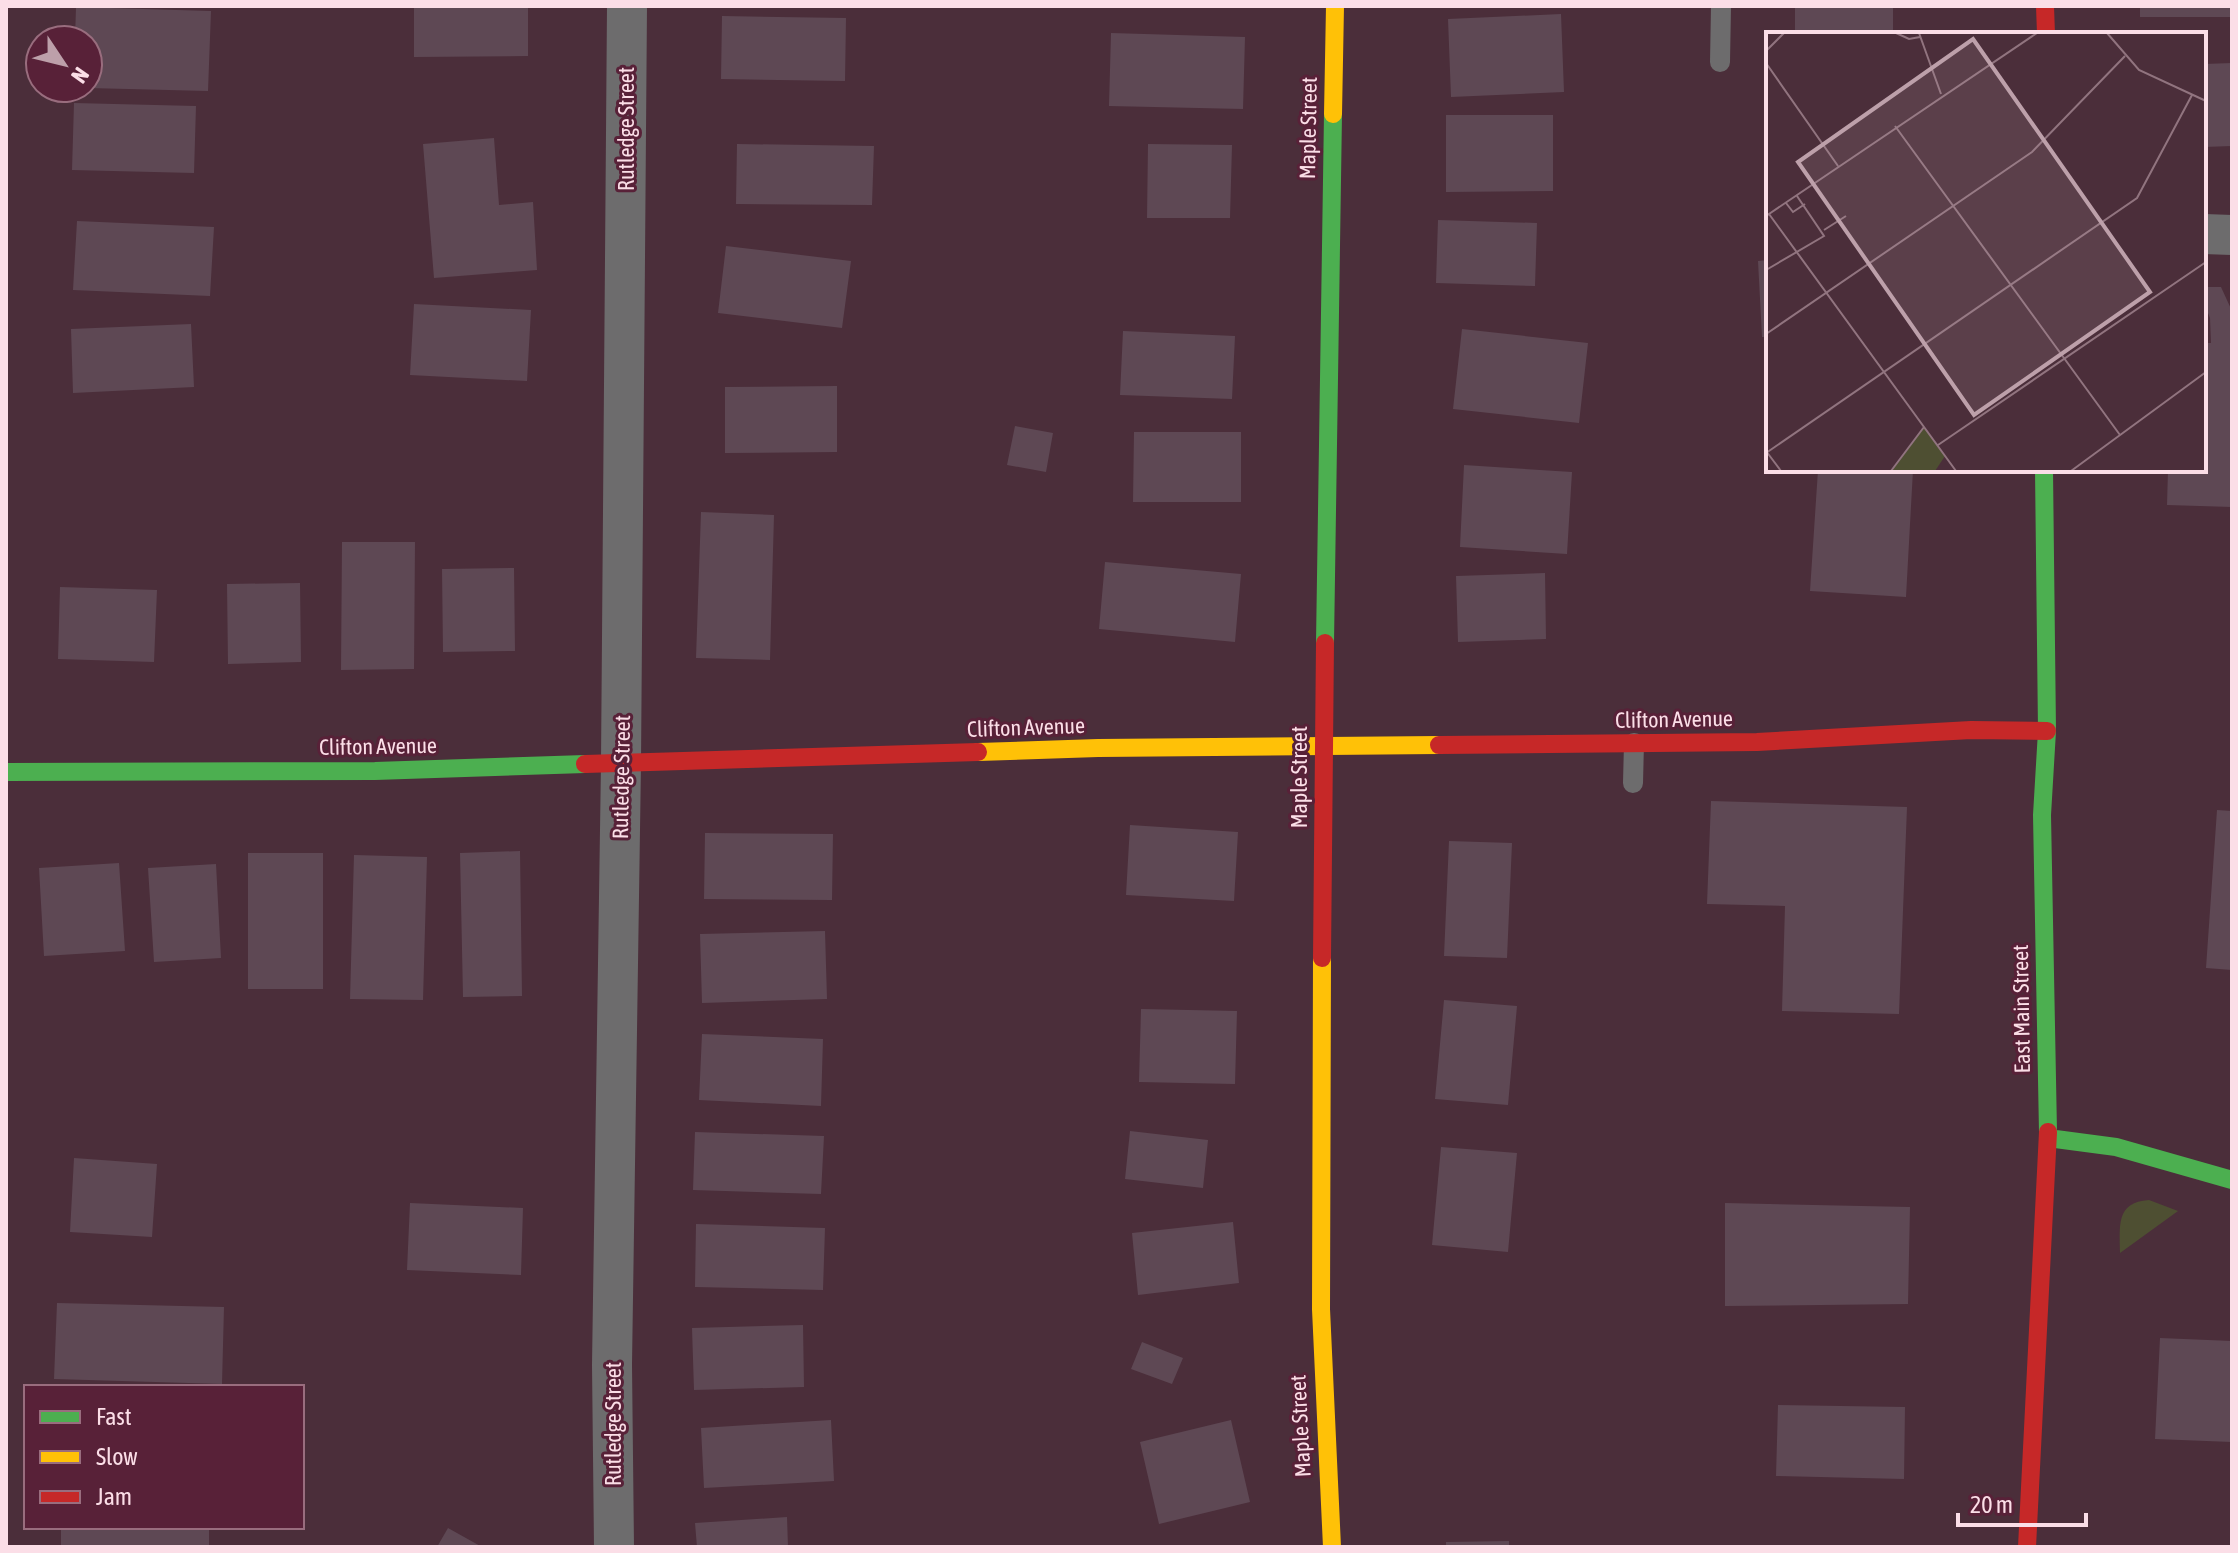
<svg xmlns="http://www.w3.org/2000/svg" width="2238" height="1553" font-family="'Asap Condensed',sans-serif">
<rect width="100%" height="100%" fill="#4b2e3a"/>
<path fill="#4e4f32" d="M2149,1200l29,11 -58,42c0,-26 -5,-51 29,-53z"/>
<path fill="#5e4854" d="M414,6h114v50l-114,1z
M1795,6h98v28h-98z
M2140,6h92v11h-92z
M76,7l135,4 -3,80 -120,-3v-48h-13z
M1561,14l3,78 -113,5 -3,-78z
M722,16l124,2 -1,63 -124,-2z
M1111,33l134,4 -2,72 -134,-3z
M2232,63v83l-28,1v-83z
M74,103l122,3 -2,67 -122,-3z
M1446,115h107v76l-107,1z
M494,138l5,67 34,-3 4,68 -103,8 -11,-134z
M737,144l137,2 -2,59 -136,-1z
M1148,144l84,1 -2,73h-83z
M1438,220l99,3 -2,63 -99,-3z
M77,221l137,6 -4,69 -137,-6z
M726,246l125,15 -9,67 -124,-15z
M1768,260v77h-6l-4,-76z
M2204,287h17l11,24v196l-65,-2 1,-35h36v-127h7l-1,-25 -6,-15z
M414,304l117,6 -4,71 -117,-6z
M191,324l3,63 -121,6 -2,-64z
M1462,329l126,14 -9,80 -126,-14z
M1123,331l112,5 -3,63 -112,-4z
M837,386v66l-112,1v-66z
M1015,426l38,7 -7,39 -39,-7z
M1134,432h107v70h-108z
M1464,465l108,7 -5,82 -107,-7z
M1818,470h95l-7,127 -96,-6z
M701,512l73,3 -4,145 -74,-2z
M342,542h73l-1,127 -73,1z
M1105,562l136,12 -6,68 -136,-13z
M514,568l1,83 -72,1 -1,-83z
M1545,573l1,66 -88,3 -2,-66z
M300,583l1,79 -73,2 -1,-80z
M60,587l97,3 -3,72 -96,-3z
M1711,801l196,6 -8,207 -117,-3 3,-105 -78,-2z
M2217,810l15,1v159l-26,-2z
M1130,825l108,7 -4,69 -108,-6z
M705,833l128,1 -1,66 -128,-1z
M1449,841l63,2 -5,115 -63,-2z
M520,851l2,145 -59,1 -3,-144z
M248,853h75v136h-75z
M354,855l73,2 -4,143 -73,-1z
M119,863l6,88 -81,5 -5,-88z
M216,864l5,94 -67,4 -6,-94z
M825,931l2,68 -125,4 -2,-69z
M1444,1000l73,6 -9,99 -73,-6z
M1141,1009l96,2 -2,73 -96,-2z
M702,1034l121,5 -2,67 -122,-6z
M1130,1131l78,9 -5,48 -78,-9z
M695,1132l129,4 -3,58 -128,-4z
M1441,1147l76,6 -9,99 -76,-7z
M74,1158l83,6 -5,73 -82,-5z
M410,1203l113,5 -2,67 -114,-5z
M1725,1203l185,4 -2,97 -183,2z
M1233,1222l6,61 -101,12 -6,-62z
M696,1224l129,4 -2,62 -128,-3z
M57,1303l167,4 -2,77 -168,-5z
M803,1325l1,62 -110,3 -2,-62z
M2160,1338l72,3v101l-77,-3z
M1142,1342l41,16 -11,26 -41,-15z
M1778,1405l127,2 -1,72 -128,-3z
M831,1420l3,61 -130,7 -3,-60z
M1231,1420l19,82 -91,22 -19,-82z
M787,1517l1,30h-91l-2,-24z
M61,1527h148v20h-148z
M448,1528l34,19h-45z
M1509,1541v6h-63v-5z"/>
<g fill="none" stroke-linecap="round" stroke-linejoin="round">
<path stroke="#6d6c6d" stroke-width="20" d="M1720,62l1,-56
M1633,783l1,-40"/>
<path stroke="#6d6c6d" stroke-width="40" d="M2204,234l28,1
M614,1547l-2,-182 9,-602 6,-757"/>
<path stroke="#4caf50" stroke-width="18" d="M2044,470l3,261 -5,84 6,317
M1325,643l8,-529
M6,772l369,-1 210,-7
M2048,1138l68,9 116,33"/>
<path stroke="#ffc107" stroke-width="18" d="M1333,114l2,-108
M978,752l120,-4 341,-3
M1322,958l-1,351 11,238"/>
<path stroke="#c62828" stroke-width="18" d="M2045,6l1,28
M1439,745l318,-3 214,-12 76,1
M585,764l393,-12
M1322,958l3,-315
M2027,1547l21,-415"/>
</g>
<g text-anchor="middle" stroke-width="6" stroke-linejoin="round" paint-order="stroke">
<g font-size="22" fill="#fbdee7" stroke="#582138">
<text transform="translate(1308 128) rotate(-89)" y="8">Maple Street</text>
<text transform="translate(626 129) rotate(-90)" y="8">Rutledge Street</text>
<text transform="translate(1674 719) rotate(-1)" y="8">Clifton Avenue</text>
<text transform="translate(1026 727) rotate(-2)" y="8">Clifton Avenue</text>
<text transform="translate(378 746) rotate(-1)" y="8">Clifton Avenue</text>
<text transform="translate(621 777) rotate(-89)" y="8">Rutledge Street</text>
<text transform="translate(1299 777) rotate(-90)" y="8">Maple Street</text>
<text transform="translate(2021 1009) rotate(-91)" y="8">East Main Street</text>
<text transform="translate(613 1424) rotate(-90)" y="8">Rutledge Street</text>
<text transform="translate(1300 1426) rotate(-93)" y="8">Maple Street</text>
</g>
</g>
<g transform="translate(1766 32)">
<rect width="440" height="440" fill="#4b2e3a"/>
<path d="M158,395l21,29 -10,15h-43z" fill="#4e4f32"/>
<path fill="none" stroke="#91747f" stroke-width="2" d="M130,1l13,6 11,-2M153,1l22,61M341,1l32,37 67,31M0,19l18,-18M0,31l72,103M129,94l225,309M20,171l7,9 12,-8M3,182l187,257M0,184l271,-183M58,198l22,-14M0,238l58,-34 -27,-40M0,302l266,-182 93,-96M172,413l268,-183M0,419l15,20M0,421l371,-255 55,-103M125,439l33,-44M305,439l135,-99"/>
<path fill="#bda0aa" fill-opacity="0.15" stroke="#bda0aa" stroke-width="4" d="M207,7l177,253 -176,123 -176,-253z"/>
<rect width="440" height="440" fill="none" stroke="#fbdee7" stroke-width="4"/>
</g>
<rect width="2238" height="1553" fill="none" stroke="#fbdee7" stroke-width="16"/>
<rect x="24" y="1385" width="280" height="144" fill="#582138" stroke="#996d7e" stroke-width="2"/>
<rect x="40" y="1411" width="40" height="12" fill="#4caf50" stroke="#996d7e" stroke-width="2"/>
<text x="96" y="1425" font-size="24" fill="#fbdee7">Fast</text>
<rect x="40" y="1451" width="40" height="12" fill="#ffc107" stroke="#996d7e" stroke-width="2"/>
<text x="96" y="1465" font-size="24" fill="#fbdee7">Slow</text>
<rect x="40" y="1491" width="40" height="12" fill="#c62828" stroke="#996d7e" stroke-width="2"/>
<text x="96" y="1505" font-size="24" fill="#fbdee7">Jam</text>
<g transform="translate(64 64) rotate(125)"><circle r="38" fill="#582138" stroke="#996d7e" stroke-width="2"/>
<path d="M0-6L14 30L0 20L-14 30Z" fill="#bda0aa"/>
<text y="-12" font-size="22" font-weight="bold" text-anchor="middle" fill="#fbdee7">N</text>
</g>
<path d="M1958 1513v12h128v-12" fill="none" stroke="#fbdee7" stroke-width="4"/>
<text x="1970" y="1513" font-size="24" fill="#fbdee7" stroke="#582138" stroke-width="6" paint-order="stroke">20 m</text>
</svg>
